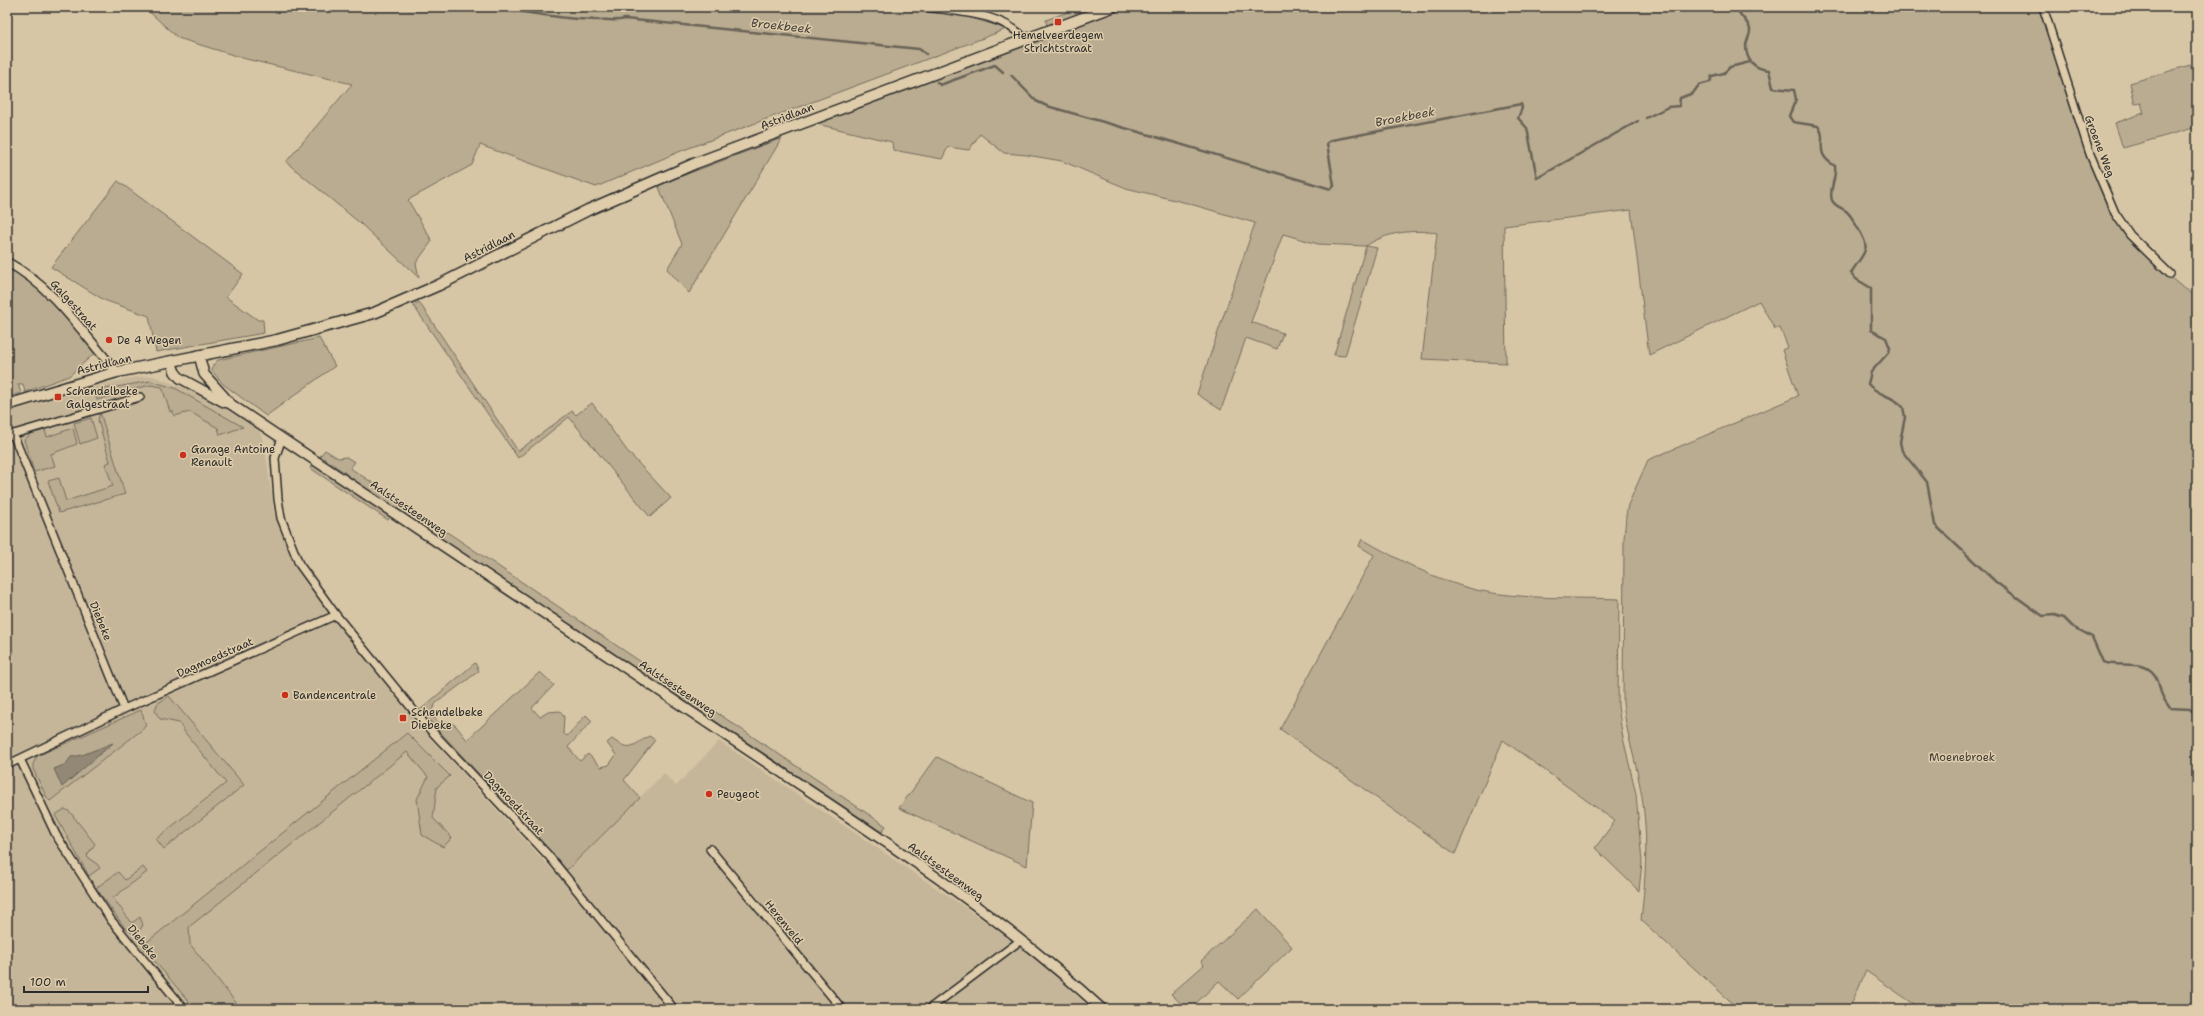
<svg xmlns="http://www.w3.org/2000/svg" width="2204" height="1016" font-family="'Shantell Sans',sans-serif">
<rect width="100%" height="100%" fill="#d7c6a5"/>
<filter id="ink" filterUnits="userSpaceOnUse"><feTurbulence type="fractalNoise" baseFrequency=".025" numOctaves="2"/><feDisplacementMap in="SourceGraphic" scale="8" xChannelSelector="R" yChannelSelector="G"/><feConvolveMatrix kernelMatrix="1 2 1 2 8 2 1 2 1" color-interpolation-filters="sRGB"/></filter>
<g filter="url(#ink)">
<path fill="#c6b699" d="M153,376l52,20 46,27 7,6 6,12 10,71 20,53 24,34 101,127 143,154 106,129h-661v-597l93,-27 36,-8z
M719,741l284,192 48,38 40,38h-412l-112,-139 97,-97 12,13z"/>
<path fill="#baac91" stroke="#726c5e" d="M144,7h759l68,11 34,10 -1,2 -18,7 -305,114 -85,36 -116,-42 -8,20 -64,35 24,41 -16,22 3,15 -58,-54 -75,-62 66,-78 -106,-25 -68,-21z
M1081,7h19l-53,20 -1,-7z
M1129,7h912l47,149 48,90 41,37 20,14v712h-285l2,-5 -48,-33 -17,38h-110l-98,-89c5,-45 8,-89 -1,-134 -5,-28 -14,-54 -17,-83l1,-164 2,-23 2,-11 20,-45 150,-64 -16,-46 6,-3 -8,-19 -5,1 -16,-28 -110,54 -18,-145 -127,16 2,137 -84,-4 15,-126c-23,-4 -51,-1 -71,13l11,2 -32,108 -11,-1 32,-109 -48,-2 -35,-10 -32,88 32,11 -6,16 -31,-11 -25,72 -24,-16 58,-171 -68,-20 -61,-15 -64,-27 -35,-6 -23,-2 -24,-19 -11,16 -21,-3 -6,12 -49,-9 -1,-8 -75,-18z
M2190,65l7,20v42l-74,21 -8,-25 29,-10 -3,-10 -6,1 -5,-21z
M782,138l-93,155 -22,-24 15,-25 -24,-59z
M118,181l125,93 -17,23 32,23h5l1,13 -108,19 -7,-36 -45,-16 -53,-33z
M7,267c39,22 61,51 89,85l-27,24 -44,16 -2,-8h-5l3,9 -14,4z
M419,302l99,149 54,-40 4,4 16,-12 36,49 43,46 -21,19 -81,-100 -51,41 -105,-153z
M319,338l16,28 -69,50 -43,-32 -11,-13 1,-6 5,-5z
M150,381l25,7 68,39 -23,8 -2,-7 -28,-16 -16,4 -1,-5 -3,1 -8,-25 -12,-2 -53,15 -3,-9z
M100,412l25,82 -66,19 -11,-32 11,-3 7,23 47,-15 -8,-22 5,-2 -12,-42z
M91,418l6,20 -17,6 -6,-21z
M73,428l4,16 -26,10 4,12 -21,6 -10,-32 7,-6 14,-4 2,7z
M325,450l13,8 8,-1 9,5 -5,6 64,42 -4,8 -14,-9 -8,11 -78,-52 3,-7 29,20 5,-7 -27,-18z
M444,530l442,296 -4,6 -442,-294z
M1362,539c37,21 73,41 114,51 47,10 96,7 143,9l-1,107 4,27 14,61 6,68 -3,29 -44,-43 20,-27 -112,-81 -48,114 -175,-125 94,-174 -15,-9z
M475,663l4,8 -43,32 -6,10 9,10 11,-1 6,4 11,14 73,-68 14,13 -22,23 8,9 8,-5 12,-1 4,6 -1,16 4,3 19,-21 6,6 -24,26 12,14 8,-7 13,13 8,-2 7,-10 -9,-12 5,-4c18,13 20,7 37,-3l6,4 -31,40 16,18 -73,72 -147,-160z
M169,696l75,89 -80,64 -8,-10 70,-56 -40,-49 -7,-11 -19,-4 -5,-8 2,-7z
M141,710l5,15 -3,4 -93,72 -3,-3 -14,-29v-5l4,-8z
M407,733l43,43 -13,11 -4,31 19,20 -9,9 -21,-12 -5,-36 11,-22 -21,-25 -218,175 1,17 51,65h-46l-53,-63z
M937,757l95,46 -5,63 -128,-58z
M65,809l5,3 25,32 -8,11 1,3 9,6 3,4 -11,8 -34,-61z
M143,867l4,5 -34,26 19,25 8,-6 3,8 -4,6 -7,2 -7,-5 -29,-40 22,-16 7,8z
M1258,909l34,38 -54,52 -19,-18 -29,28h-3l-16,-15 33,-29 -3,-4z"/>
<path fill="#928874" stroke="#696357" d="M113,743l-51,44 -8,-18 12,-5 5,-7 11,-2z"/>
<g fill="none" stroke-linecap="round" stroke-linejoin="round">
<path stroke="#696357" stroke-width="2.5" d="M353,7l8,1
M490,7c37,5 74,13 111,13 10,-1 11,2 24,-1l294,30 7,5
M1737,7c1,9 14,16 13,24 0,5 -4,10 -4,15 0,15 9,23 23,24l4,18 21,2 2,9 -7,17 4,6 25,4c11,14 -7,26 17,40 2,12 -7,25 -3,34 2,6 9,7 14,11 5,4 8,10 11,16 16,24 7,24 -6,46l5,6 15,9v42l15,8 4,10 -1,4 -18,20 -3,12c10,12 25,11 35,23l2,10 -5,25 2,9 25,31 8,43 62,58 46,33 11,-1 10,3 8,8 20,11 11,25c15,6 40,-3 51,12 5,5 5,15 8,21 2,5 5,9 8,13l20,1 7,8
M365,8l24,-1
M1011,75l25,26 11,5 106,30
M937,82l3,3 55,-20 8,7
M1646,118l22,-11 11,-1 1,-8 13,-5 6,-8 11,-3 2,-6 12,-3 6,-6 20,-5
M1156,137l175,52 3,-3 -7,-43 5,-3 189,-36 1,4 -4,10 9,10 10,50 101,-57"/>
<g stroke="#2b2b2b" stroke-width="10">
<path id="minor" d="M927,7c33,5 76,6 99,33
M2043,7l47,147 25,59 15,22 40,39
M13,434l111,275
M7,436l133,-39
M282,438l-7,20 3,41 3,19 18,46 37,51 87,107 125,133 126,154
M20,759l36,76 55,85 73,89
M7,765l117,-56 212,-94
M710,849l132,160
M929,1009l92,-69"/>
</g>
<g stroke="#2b2b2b" stroke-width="11">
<path id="tertiary" d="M7,262c48,26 75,71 110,110"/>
</g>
<g stroke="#2b2b2b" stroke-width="12">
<path id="secondary" d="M199,355l5,19 25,28
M171,361l4,11 5,6 44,24 5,1c167,110 332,222 498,333 128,86 261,168 375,273"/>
</g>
<g stroke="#2b2b2b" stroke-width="13">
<path id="primary" d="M7,405l110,-33 160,-32 97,-27 65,-28 149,-75 108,-47 416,-156"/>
</g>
<use href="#minor" stroke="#deccaa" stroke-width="7"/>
<use href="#tertiary" stroke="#deccaa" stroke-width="8"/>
<use href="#secondary" stroke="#deccaa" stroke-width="9"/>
<use href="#primary" stroke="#deccaa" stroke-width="10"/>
</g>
</g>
<g fill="#c8321e" stroke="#deccaa" stroke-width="1.5">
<rect x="1054" y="18" width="8" height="8" rx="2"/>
<circle cx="109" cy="340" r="4"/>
<rect x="54" y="393" width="8" height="8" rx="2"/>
<circle cx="183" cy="455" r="4"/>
<circle cx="285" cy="695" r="4"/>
<rect x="399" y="714" width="8" height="8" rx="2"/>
<circle cx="709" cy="794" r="4"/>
</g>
<g text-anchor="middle" stroke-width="3" stroke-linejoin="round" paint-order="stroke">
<g font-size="11" fill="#2b2b2b" stroke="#deccaa" text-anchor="start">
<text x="1058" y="39" text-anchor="middle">Hemelveerdegem<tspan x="1058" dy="13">Strichtstraat</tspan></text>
<text x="117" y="344">De 4 Wegen</text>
<text x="66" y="395">Schendelbeke<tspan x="66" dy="13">Galgestraat</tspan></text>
<text x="191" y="453">Garage Antoine<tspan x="191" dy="13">Renault</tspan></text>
<text x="293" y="699">Bandencentrale</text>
<text x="411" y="716">Schendelbeke<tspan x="411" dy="13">Diebeke</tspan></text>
<text x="717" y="798">Peugeot</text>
</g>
<g font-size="11" fill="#2b2b2b" stroke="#deccaa">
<text transform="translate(787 116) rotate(-21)" y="4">Astridlaan</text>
<text transform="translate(2100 146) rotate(69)" y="4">Groene Weg</text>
<text transform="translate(489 246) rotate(-27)" y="4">Astridlaan</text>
<text transform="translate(74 305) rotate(48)" y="4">Galgestraat</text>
<text transform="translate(104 364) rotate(-14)" y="4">Astridlaan</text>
<text transform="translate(409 508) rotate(34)" y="4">Aalstsesteenweg</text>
<text transform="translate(101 621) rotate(68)" y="4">Diebeke</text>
<text transform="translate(215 657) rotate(-24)" y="4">Dagmoedstraat</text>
<text transform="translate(678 688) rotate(34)" y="4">Aalstsesteenweg</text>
<text transform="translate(514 803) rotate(47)" y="4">Dagmoedstraat</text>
<text transform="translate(946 871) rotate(36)" y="4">Aalstsesteenweg</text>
<text transform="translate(784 922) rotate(51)" y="4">Herenveld</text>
<text transform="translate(143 942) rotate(51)" y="4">Diebeke</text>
</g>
<g font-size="11" fill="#403e3a" stroke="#deccaa">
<text x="1962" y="761">Moenebroek</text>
</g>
<g font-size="12" font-style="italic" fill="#403e3a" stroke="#deccaa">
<text transform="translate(781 26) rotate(6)" y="4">Broekbeek</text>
<text transform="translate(1405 117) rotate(-11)" y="4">Broekbeek</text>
</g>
</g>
<rect width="2204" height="1016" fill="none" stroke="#deccaa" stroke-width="24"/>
<rect x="12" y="12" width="2180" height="992" fill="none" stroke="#2b2b2b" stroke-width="1.5" filter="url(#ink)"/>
<path d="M24 986v6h124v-6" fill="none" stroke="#2b2b2b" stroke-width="2"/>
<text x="30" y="986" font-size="12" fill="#2b2b2b" stroke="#deccaa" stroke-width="3" paint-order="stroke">100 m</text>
</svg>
